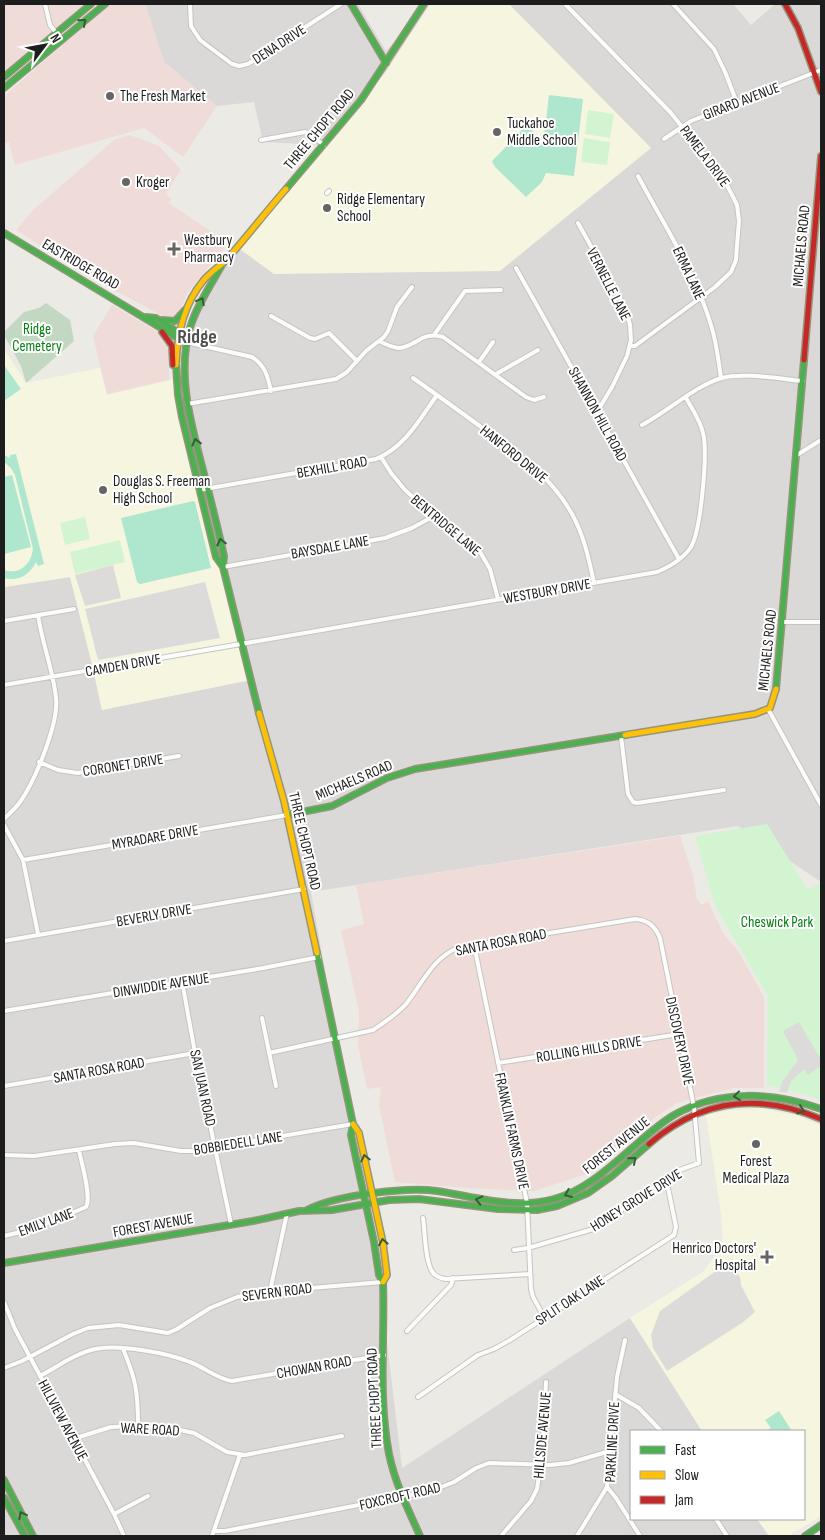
<svg xmlns="http://www.w3.org/2000/svg" width="825" height="1540" font-family="'Sofia Sans Condensed',sans-serif">
<rect width="100%" height="100%" fill="#eceae5"/>
<path fill="#dbd9d7" d="M145,4h213l28,47 42,-47h305l18,21 24,-21h46v878l-83,-56 -427,66 68,383 23,193 228,-150 72,113h-71v88h126l12,17h-765v-949l66,-10 22,87 10,46 81,-298 -4,-34 5,-2 1,-23 7,-42 20,-36 111,-130 -60,-3 -9,-40 -37,4 -53,-44z"/>
<path fill="#efdcd9" d="M4,4h80l-80,69z
M110,4h35l19,58 53,44 -34,51 -39,-29 -129,37 -6,-23 -5,1v-47z
M129,135l18,6 13,6 21,23 -15,24 6,5 -3,4 59,40 -40,49 -9,21 -4,5 -5,1 -6,-2 -64,-35 -84,-52 17,-20 81,-70z
M112,305l48,28 7,8 2,9v30l-62,14 -14,-58z
M680,836l13,39 4,24 5,6 6,-4 15,32 15,18 26,46v91h-31l-56,15 -24,16 -63,54 -56,18 -69,-3 -70,-6 -16,-76 2,-19 -14,2 -9,-44 1,-33 -18,-82 23,-6 -8,-39z"/>
<path fill="#f6f6e0" d="M430,4h79l142,144 -151,123 -226,3 -37,-27 148,-174z
M4,349l22,34 74,-15 7,27 72,-17 4,34 68,268 -149,30 -10,-46 -22,-87 -66,10z
M760,1108l39,8 22,10v390l-33,20h-19l-12,-17h47v-88h-102l-72,-113 74,-47 19,-27 -2,-30 -15,-99 25,-5z"/>
<path fill="#c3d8c3" d="M46,303l24,17 4,21 -48,42 -5,-17 -17,-31v-3l20,-20 15,-4z"/>
<path fill="#d2f4d1" d="M588,110l26,4 -4,24 -25,-4z
M584,138l26,4 -3,23 -26,-3z
M85,517l5,22 -25,6 -5,-22z
M120,540l5,22 -50,12 -5,-22z
M767,824l41,66 13,-7v218l-14,-6 -40,-10 1,-89 -53,-90 -20,-70z"/>
<path fill="#aee6ce" d="M549,95l34,4 -9,77 -28,-3 -4,9 -16,15 -31,-30 -3,-6 32,-33 5,-2 14,20z
M4,365l17,24 -17,12z
M16,454l28,110 -6,2 -2,-4c-6,13 -18,20 -32,16v-8c15,5 27,-5 29,-21l-18,-74 -4,-7 -7,-6v-7l6,3v-3z
M12,475l19,72 -27,7v-77z
M193,501l2,1 16,66 -71,16 -3,-2 -16,-64z
M779,1411l13,20h-26l5,-3 -6,-8z"/>
<path fill="#dcdbd9" d="M113,565l8,33 -36,8 -10,-31z
M205,582l15,56 -122,22 -13,-51z
M799,1022l22,38v6l-13,9 -4,-6 -13,12 -4,12 -8,-1 3,-10 16,-22 -15,-29z
M730,1261l10,16 1,8 14,27 -13,11 -75,48 -14,-23 -2,-13 9,-24z"/>
<g fill="none" stroke-linecap="round" stroke-linejoin="round">
<g stroke="#c4c4c1" stroke-width="6">
<path id="street" d="M45,4l5,21 12,15
M190,4l1,22 9,14 32,24 7,2 9,-2 93,-60
M565,4l106,109 55,70 11,22 2,16 -2,24 -1,15 -5,12 -16,15 -72,53 -8,6h-5
M673,4l41,45 11,23 12,31
M664,139l27,-18 130,-51
M261,140l44,-8 3,1 16,12
M638,176c27,51 60,100 75,156 4,16 6,31 8,46
M327,193l2,-2
M578,223l48,86 4,16 1,15 -4,16 -15,31 -15,25
M516,268l163,291
M271,316l39,22 5,1 14,-6 28,28
M434,335l31,-44 36,-1
M379,341c6,3 12,6 19,7 17,0 24,-18 45,-11l83,60 8,3 10,-3
M186,342l66,15c13,8 16,20 19,34
M479,362l14,-20
M496,374l42,-24
M413,378c24,17 48,34 72,52 33,24 66,46 87,84 12,22 17,45 22,69
M187,404l149,-25 11,-7 19,-21 18,-14 4,-6 9,-24 15,-20
M642,425c25,-13 54,-40 80,-47 19,-6 59,1 81,3
M797,455l24,-15
M381,457l10,16 14,17 29,26 22,14 24,22 10,17 8,30
M199,490l177,-31c29,-12 44,-40 61,-64
M223,567l162,-29 27,-10 22,-12
M4,621l70,-12
M782,622h39
M4,685l653,-113c12,-5 26,-13 34,-25 10,-17 17,-95 12,-114 -3,-13 -11,-24 -17,-35
M768,709l53,96
M621,736l7,58 5,8 4,1 87,-13
M39,762l19,8 20,3 101,-17
M4,819c5,-5 11,-10 16,-17 15,-21 39,-79 36,-104 -3,-28 -14,-55 -18,-83
M4,825l19,35 15,74
M23,860l264,-45
M4,941l300,-52
M474,945l53,258 4,86 2,8 11,20
M182,981l13,72 36,171
M4,1011l259,-43 56,-11
M262,1018l14,68
M269,1053l104,-23c12,-8 23,-15 33,-26 16,-20 26,-45 51,-56l178,-29c13,1 20,7 25,19l34,169 5,56 -25,9 -77,56 -69,20 -14,2
M498,1063l181,-29
M4,1086l191,-33
M4,1155l30,1 81,-12 19,-1 47,8h12l160,-27
M423,1218c2,13 2,47 11,56 3,3 7,4 11,5l85,-5
M4,1236l29,-7 53,-22c6,-10 -5,-45 -7,-57
M270,1291l17,-78
M4,1302l11,27 99,185 10,22
M407,1331l44,-46 2,-7
M625,1340l-8,37 -10,110 9,11 24,38
M123,1349c13,30 15,44 15,77
M4,1368l18,-7 51,-27 15,-6 31,-3 49,8 9,-4 33,-21 27,-11 26,-5 120,-10
M40,1376c17,-9 36,-23 55,-27 25,-5 72,4 95,13 14,5 27,17 42,19l152,-26
M615,1394l24,14 22,23
M418,1397l60,-42 16,-6 16,-9 164,-105 2,-8 -10,-49
M73,1439l38,-12 28,-1 36,3 19,4 33,19 18,3 97,-19
M114,1514l34,-18
M716,1519l11,17
M214,1531h11l206,-40 23,-9 22,-14 13,-5 61,2 19,-2 41,-12
M212,1536l28,-81
M501,1536l30,-35 6,-12 5,-33 4,-74
M577,1536l30,-49"/>
</g>
<g stroke="#94967c" stroke-width="8">
<path id="fast" d="M351,4l35,59
M4,77l87,-73
M4,88l101,-84
M286,189l75,-89 63,-96
M4,233l177,107
M223,263c-11,21 -26,41 -33,65 -14,48 2,99 14,146 7,27 14,55 20,82l-1,11
M146,317l10,1 25,16
M162,320l13,1 11,-12
M176,365l2,30 4,22 34,140 7,10 36,146
M776,689l28,-329
M287,815l45,-9 55,-28 28,-9 210,-34
M317,953l36,171 -2,11 23,107 5,33 4,7c2,57 -5,115 6,172 6,29 19,55 31,82
M307,1210c28,-15 99,-23 130,-19 39,6 78,19 117,8 30,-8 55,-31 78,-51 14,-12 27,-24 42,-33 46,-26 99,-23 147,-6
M4,1263l249,-42 46,-10 33,-1 57,-10 30,-1 79,10 39,1 20,-4 31,-13 24,-17 37,-32
M4,1480l29,56
M4,1498l21,38
M805,1536l16,-11"/>
</g>
<g stroke="#94967c" stroke-width="8">
<path id="slow" d="M176,365c1,-29 8,-61 27,-84 7,-9 18,-15 25,-23 20,-23 38,-46 58,-69
M259,713l25,88 33,152
M625,735l130,-21 15,-6 6,-19
M353,1124l6,9 24,110 4,32 -4,7"/>
</g>
<g stroke="#94967c" stroke-width="8">
<path id="jam" d="M785,4l13,24 23,64
M162,332l10,14 1,19
M804,360l17,-204
M649,1144c52,-45 109,-52 172,-25"/>
</g>
<use href="#street" stroke="#fcfcfb" stroke-width="4"/>
<use href="#fast" stroke="#4caf50" stroke-width="5"/>
<use href="#slow" stroke="#ffc107" stroke-width="5"/>
<use href="#jam" stroke="#c62828" stroke-width="5"/>
</g>
<defs><path id="oneway-chevron" d="M-2-3.5L2.5 0L-2 3.5" fill="none" stroke-width="1.6" stroke-linecap="round" stroke-linejoin="round" transform="scale(1.25)"/></defs>
<g stroke="#325f34">
<use href="#oneway-chevron" transform="translate(83 22) rotate(-40)"/>
<use href="#oneway-chevron" transform="translate(201 301) rotate(-62)"/>
<use href="#oneway-chevron" transform="translate(196 442) rotate(-104)"/>
<use href="#oneway-chevron" transform="translate(221 542) rotate(-104)"/>
<use href="#oneway-chevron" transform="translate(737 1096) rotate(174)"/>
<use href="#oneway-chevron" transform="translate(801 1110) rotate(18)"/>
<use href="#oneway-chevron" transform="translate(365 1158) rotate(-103)"/>
<use href="#oneway-chevron" transform="translate(633 1160) rotate(-41)"/>
<use href="#oneway-chevron" transform="translate(568 1194) rotate(157)"/>
<use href="#oneway-chevron" transform="translate(479 1200) rotate(-167)"/>
<use href="#oneway-chevron" transform="translate(383 1242) rotate(-100)"/>
<use href="#oneway-chevron" transform="translate(22 1515) rotate(-118)"/>
</g>
<g fill="#656563" stroke="#fff" stroke-width="2">
<circle cx="110" cy="96" r="5"/>
<circle cx="497" cy="132" r="5"/>
<circle cx="126" cy="182" r="5"/>
<circle cx="327" cy="208" r="5"/>
<path d="M171.5 241.5h5v5h5v5h-5v5h-5v-5h-5v-5h5z"/>
<circle cx="103" cy="490" r="5"/>
<circle cx="756" cy="1144" r="5"/>
<path d="M764.5 1249.5h5v5h5v5h-5v5h-5v-5h-5v-5h5z"/>
</g>
<g text-anchor="middle" stroke-width="4" stroke-linejoin="round" paint-order="stroke">
<g font-size="15" fill="#1d1d1d" stroke="#fff">
<text transform="translate(279 44) rotate(-33)" y="5">DENA DRIVE</text>
<text transform="translate(741 101) rotate(-21)" y="5">GIRARD AVENUE</text>
<text transform="translate(319 129) rotate(-50)" y="5">THREE CHOPT ROAD</text>
<text transform="translate(705 156) rotate(53)" y="5">PAMELA DRIVE</text>
<text transform="translate(801 246) rotate(-85)" y="5">MICHAELS ROAD</text>
<text transform="translate(81 264) rotate(30)" y="5">EASTRIDGE ROAD</text>
<text transform="translate(689 273) rotate(65)" y="5">ERMA LANE</text>
<text transform="translate(609 284) rotate(63)" y="5">VERNELLE LANE</text>
<text transform="translate(598 414) rotate(61)" y="5">SHANNON HILL ROAD</text>
<text transform="translate(514 454) rotate(39)" y="5">HANFORD DRIVE</text>
<text transform="translate(332 467) rotate(-10)" y="5">BEXHILL ROAD</text>
<text transform="translate(446 525) rotate(40)" y="5">BENTRIDGE LANE</text>
<text transform="translate(330 547) rotate(-10)" y="5">BAYSDALE LANE</text>
<text transform="translate(547 591) rotate(-10)" y="5">WESTBURY DRIVE</text>
<text transform="translate(767 650) rotate(-84)" y="5">MICHAELS ROAD</text>
<text transform="translate(123 665) rotate(-10)" y="5">CAMDEN DRIVE</text>
<text transform="translate(123 765) rotate(-9)" y="5">CORONET DRIVE</text>
<text transform="translate(354 780) rotate(-23)" y="5">MICHAELS ROAD</text>
<text transform="translate(155 837) rotate(-10)" y="5">MYRADARE DRIVE</text>
<text transform="translate(305 841) rotate(77)" y="5">THREE CHOPT ROAD</text>
<text transform="translate(154 915) rotate(-10)" y="5">BEVERLY DRIVE</text>
<text transform="translate(501 942) rotate(-11)" y="5">SANTA ROSA ROAD</text>
<text transform="translate(161 985) rotate(-9)" y="5">DINWIDDIE AVENUE</text>
<text transform="translate(680 1041) rotate(78)" y="5">DISCOVERY DRIVE</text>
<text transform="translate(589 1049) rotate(-9)" y="5">ROLLING HILLS DRIVE</text>
<text transform="translate(99 1070) rotate(-10)" y="5">SANTA ROSA ROAD</text>
<text transform="translate(203 1088) rotate(78)" y="5">SAN JUAN ROAD</text>
<text transform="translate(512 1131) rotate(78)" y="5">FRANKLIN FARMS DRIVE</text>
<text transform="translate(238 1143) rotate(-9)" y="5">BOBBIEDELL LANE</text>
<text transform="translate(616 1145) rotate(-39)" y="5">FOREST AVENUE</text>
<text transform="translate(636 1200) rotate(-32)" y="5">HONEY GROVE DRIVE</text>
<text transform="translate(46 1222) rotate(-20)" y="5">EMILY LANE</text>
<text transform="translate(153 1225) rotate(-10)" y="5">FOREST AVENUE</text>
<text transform="translate(277 1292) rotate(-7)" y="5">SEVERN ROAD</text>
<text transform="translate(570 1300) rotate(-33)" y="5">SPLIT OAK LANE</text>
<text transform="translate(314 1367) rotate(-10)" y="5">CHOWAN ROAD</text>
<text transform="translate(374 1398) rotate(-93)" y="5">THREE CHOPT ROAD</text>
<text transform="translate(63 1420) rotate(62)" y="5">HILLVIEW AVENUE</text>
<text transform="translate(150 1429) rotate(3)" y="5">WARE ROAD</text>
<text transform="translate(542 1435) rotate(-85)" y="5">HILLSIDE AVENUE</text>
<text transform="translate(612 1442) rotate(-87)" y="5">PARKLINE DRIVE</text>
<text transform="translate(400 1496) rotate(-13)" y="5">FOXCROFT ROAD</text>
</g>
<g font-size="15" fill="#1d1d1d" stroke="#fff" text-anchor="start">
<text x="120" y="101">The Fresh Market</text>
<text x="507" y="128">Tuckahoe<tspan x="507" dy="17">Middle School</tspan></text>
<text x="136" y="187">Kroger</text>
<text x="337" y="204">Ridge Elementary<tspan x="337" dy="17">School</tspan></text>
<text x="184" y="245">Westbury<tspan x="184" dy="17">Pharmacy</tspan></text>
<text x="113" y="486">Douglas S. Freeman<tspan x="113" dy="17">High School</tspan></text>
<text x="756" y="1166" text-anchor="middle">Forest<tspan x="756" dy="17">Medical Plaza</tspan></text>
<text x="756" y="1253" text-anchor="end">Henrico Doctors'<tspan x="756" dy="17">Hospital</tspan></text>
</g>
<g font-size="15" fill="#058010" stroke="#fff">
<text x="37" y="334">Ridge<tspan x="37" dy="17">Cemetery</tspan></text>
<text x="777" y="927">Cheswick Park</text>
</g>
<g font-size="20" font-weight="bold" fill="#505050" stroke="#fff">
<text x="197" y="343">Ridge</text>
</g>
</g>
<rect width="825" height="1540" fill="none" stroke="#1d1d1d" stroke-width="10"/>
<rect x="630" y="1430" width="175" height="90" fill="#ffffff" stroke="#a5a5a5"/>
<rect x="640" y="1446" width="25" height="8" fill="#4caf50" stroke="#a5a5a5"/>
<text x="675" y="1455" font-size="15" fill="#1d1d1d">Fast</text>
<rect x="640" y="1471" width="25" height="8" fill="#ffc107" stroke="#a5a5a5"/>
<text x="675" y="1480" font-size="15" fill="#1d1d1d">Slow</text>
<rect x="640" y="1496" width="25" height="8" fill="#c62828" stroke="#a5a5a5"/>
<text x="675" y="1505" font-size="15" fill="#1d1d1d">Jam</text>
<g transform="translate(45 45) rotate(58)" stroke="#ffffff" stroke-width="4" paint-order="stroke">
<path d="M0-4L9 19L0 12L-9 19Z" fill="#1d1d1d"/>
<text y="-8" font-size="14" font-weight="bold" text-anchor="middle" fill="#1d1d1d">N</text>
</g>
</svg>
